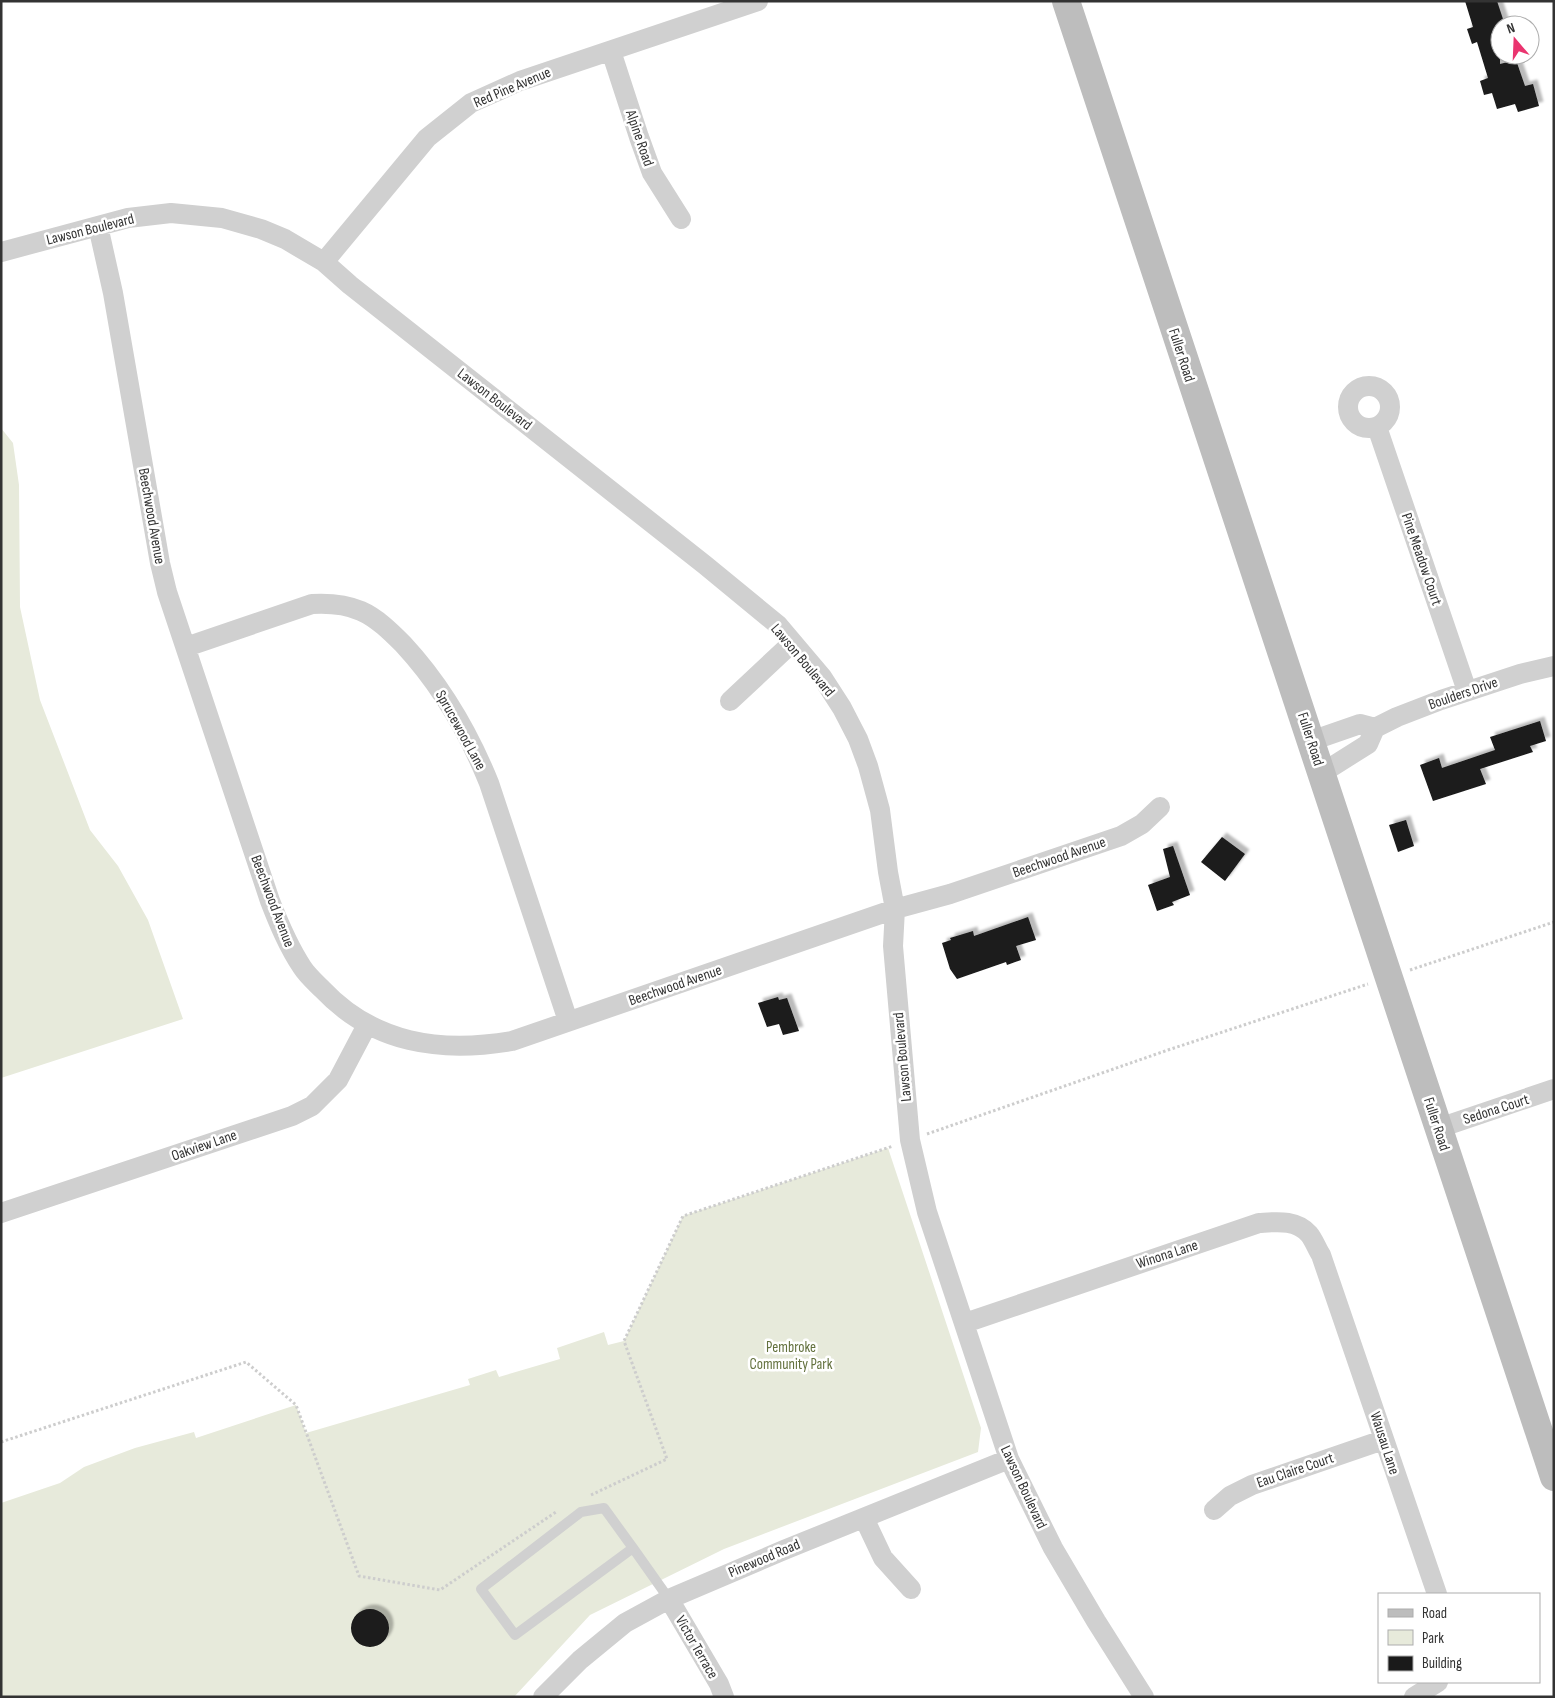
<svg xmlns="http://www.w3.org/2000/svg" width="1555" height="1698" font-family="'Sofia Sans Condensed',sans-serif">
<defs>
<filter id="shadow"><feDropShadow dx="4.5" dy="-4.5" stdDeviation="1" flood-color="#0004"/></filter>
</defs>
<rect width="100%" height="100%" fill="#fff"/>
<path fill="#e7eadb" d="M1,428l12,15 6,42 1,122 20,93 50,130 28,36 30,54 35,99 -182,59z
M888,1148l93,280 -3,24 -254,97 -134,66 -76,82h-513v-194l59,-20 24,-16 51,-19 59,-16 2,6 100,-33 10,28 164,-48 -2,-6 28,-9 3,7 61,-18 -3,-11 47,-16 4,13 16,-4 59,-125z"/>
<path fill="#1a1a1a" filter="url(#shadow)" d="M1465,1h32l8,24h-5v39l16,-4 9,26 8,-2 6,22 -21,6 -3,-8 -18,5 -5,-16 -8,2 -4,-14 8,-3 -11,-36 -5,2 -5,-15 6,-2z
M1540,721l6,20 -16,5 3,6 -53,17 6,15 -53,17 -13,-36 19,-7 3,10 53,-18 -5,-13z
M1406,820l8,26 -16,6 -9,-27z
M1222,837l23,17 -20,27 -24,-19z
M1173,846l17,49 -18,7 2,3 -17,6 -9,-26 22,-8 -7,-28z
M1028,917l8,23 -20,6 5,14 -14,5 -1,-3 -49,17 -7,-10 -8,-26 9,-3 -1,-2 23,-7 1,5z
M778,997l1,3 8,-2 12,33 -16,4 -4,-11 -12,3 -9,-24z
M351 1628a19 19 0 1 1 38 0a19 19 0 1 1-38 0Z"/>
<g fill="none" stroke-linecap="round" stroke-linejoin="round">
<path stroke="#cdcdcd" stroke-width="3" stroke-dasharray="2.5 2.5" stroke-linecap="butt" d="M1410,970l144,-48
M927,1134l241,-84 200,-66
M1,1442l245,-80 50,43 63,171 81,14 116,-78
M591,1495l76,-36 -43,-118 59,-125 210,-70"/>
<path stroke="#d0d0d0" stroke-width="10" d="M633,1548l-29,-40 -23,4 -100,77 34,46 118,-87 36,51"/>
<path stroke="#d0d0d0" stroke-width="20" d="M611,51l28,86 13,36 29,46
M98,226l15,67 47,270 7,29 103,309c9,23 18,45 32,66 5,8 13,15 20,22 52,55 118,64 190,52l383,-132 55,-15 171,-58 21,-12 18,-17
M1,252l127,-34 43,-5 51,5 39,11 24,10 39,23 26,23 355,280 73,60 44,52 20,31 16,31 10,27 12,44 8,62 7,37 -2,37 17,194 17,72 82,247 44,89 43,73 48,76
M324,262l103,-124 44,-35 49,-22 238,-80
M1348 407a21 21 0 1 1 42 0a21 21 0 1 1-42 0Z
M1377,427l90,264
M186,647l126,-43c18,-1 33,0 49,7 16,7 30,21 42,33 38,41 65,87 86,139l79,238
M730,701l62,-58
M1311,741l49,-17 15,4
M1322,773l46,-29 7,-16 22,-11 44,-17 79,-26 34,-8
M1439,1128l115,-39
M1,1213l291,-97 20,-10 26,-26 29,-55
M965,1323l294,-100c17,-1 37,-4 50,11 5,6 8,15 12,21l116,339
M1214,1510l16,-14 22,-11 131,-45
M864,1518l19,40 28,31
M669,1599l50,85 5,13
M543,1697l37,-37 45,-37 44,-24 115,-49 225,-91
M1414,1697l24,-15"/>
<path stroke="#bdbdbd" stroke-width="28" d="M1066,1l488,1476"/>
</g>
<g text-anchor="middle" stroke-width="5" stroke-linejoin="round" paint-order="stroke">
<g font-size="15" fill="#333" stroke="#fff">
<text transform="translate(512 87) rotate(-23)" y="5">Red Pine Avenue</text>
<text transform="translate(640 138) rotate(71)" y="5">Alpine Road</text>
<text transform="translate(90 229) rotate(-14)" y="5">Lawson Boulevard</text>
<text transform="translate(1182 355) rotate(72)" y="5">Fuller Road</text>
<text transform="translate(495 399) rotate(38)" y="5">Lawson Boulevard</text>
<text transform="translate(152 516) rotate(80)" y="5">Beechwood Avenue</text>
<text transform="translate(1422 559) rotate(71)" y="5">Pine Meadow Court</text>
<text transform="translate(803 660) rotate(50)" y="5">Lawson Boulevard</text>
<text transform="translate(1463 693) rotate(-19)" y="5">Boulders Drive</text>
<text transform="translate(461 730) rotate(61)" y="5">Sprucewood Lane</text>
<text transform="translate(1311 739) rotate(72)" y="5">Fuller Road</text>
<text transform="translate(1059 857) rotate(-19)" y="5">Beechwood Avenue</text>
<text transform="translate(273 901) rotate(69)" y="5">Beechwood Avenue</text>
<text transform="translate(675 985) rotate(-19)" y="5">Beechwood Avenue</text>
<text transform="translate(902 1057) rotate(-95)" y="5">Lawson Boulevard</text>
<text transform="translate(1496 1109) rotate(-18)" y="5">Sedona Court</text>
<text transform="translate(1437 1124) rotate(72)" y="5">Fuller Road</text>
<text transform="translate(204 1145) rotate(-19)" y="5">Oakview Lane</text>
<text transform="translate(1167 1254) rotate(-18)" y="5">Winona Lane</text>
<text transform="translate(1385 1443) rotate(72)" y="5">Wausau Lane</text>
<text transform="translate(1295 1470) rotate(-19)" y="5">Eau Claire Court</text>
<text transform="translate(1024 1487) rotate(65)" y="5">Lawson Boulevard</text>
<text transform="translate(764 1558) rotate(-23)" y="5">Pinewood Road</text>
<text transform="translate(697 1647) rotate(60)" y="5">Victor Terrace</text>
</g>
<g font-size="15" fill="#63713e" stroke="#fff">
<text x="791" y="1352">Pembroke<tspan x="791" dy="17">Community Park</tspan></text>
</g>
</g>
<rect width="1555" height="1698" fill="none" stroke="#333333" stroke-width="5"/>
<rect x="1378" y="1593" width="162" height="90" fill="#ffffff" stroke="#adadad"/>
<rect x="1388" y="1609" width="25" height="8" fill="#bdbdbd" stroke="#adadad"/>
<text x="1422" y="1618" font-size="15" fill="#333333">Road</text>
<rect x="1388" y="1630" width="25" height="15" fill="#e7eadb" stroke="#adadad"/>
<text x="1422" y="1643" font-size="15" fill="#333333">Park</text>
<rect x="1388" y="1656" width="25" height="15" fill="#1a1a1a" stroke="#adadad"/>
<text x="1422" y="1668" font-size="15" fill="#333333">Building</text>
<g transform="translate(1515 40) rotate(341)"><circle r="24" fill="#ffffff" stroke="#adadad"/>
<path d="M0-4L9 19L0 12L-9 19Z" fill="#ea346f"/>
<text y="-8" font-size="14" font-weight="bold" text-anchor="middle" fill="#333333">N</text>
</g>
</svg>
